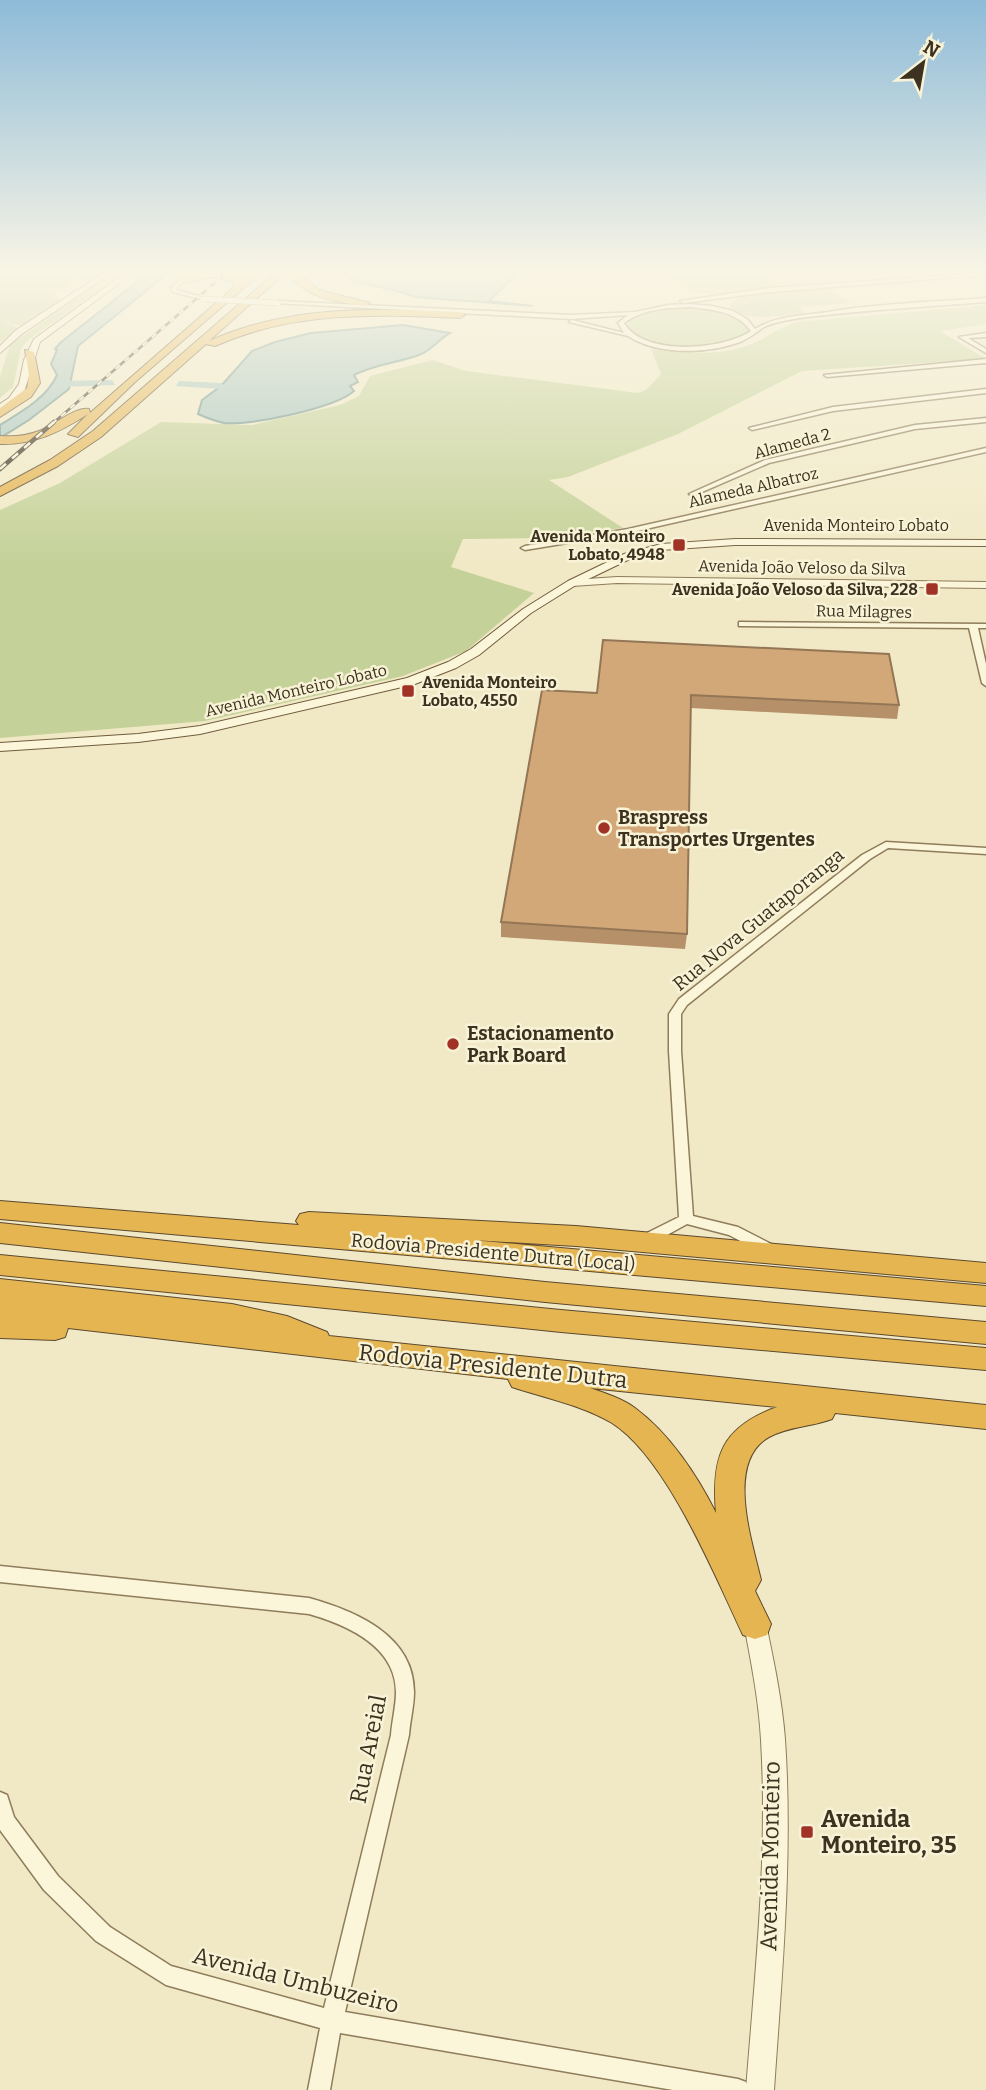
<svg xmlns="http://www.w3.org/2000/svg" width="986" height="2090" font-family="Bitter,serif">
<rect width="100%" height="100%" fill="#f1e9c6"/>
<path fill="#c4d198" d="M0,274h98l-11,6 -16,-1 -2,5 2,1 -17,7 6,9 -36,25 -15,-2 1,-3 -5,2 14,5 -19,14z
M112,274h11l-95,66 -7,9 -8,38 -13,11v-21l10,-32z
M691,274h74l19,13c-33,3 -83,18 -111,-6v-6z
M827,288l24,15 -52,4 6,6c-20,1 -64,12 -76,-8l9,-8 12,-3z
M986,305v19l-46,7 46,28 -184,12 -124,63 -110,43 -19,3 74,48 -83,10 -77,1 -12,28 83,26 -68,58 -63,25 -198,45 -205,17v-228l60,-27 101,-61 91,3 88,-20 19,-9 11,-20 63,-16 33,11 172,22 8,-3 15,-16 -10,-25c31,3 65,8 95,-3 18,-6 30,-17 51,-24z
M682,308c27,1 47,1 67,20v4c-27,19 -98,22 -121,-3l1,-9 11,-7z"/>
<path fill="#a7c5bf" stroke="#6d948f" stroke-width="2" d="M147,274h20l-89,72 -9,43 -40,31 -29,18v-13c21,-13 47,-27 57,-50l-6,-11 6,-14 -2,-1 5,-6z
M342,274h175l-28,27 44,5 -119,-9c-22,-11 -52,-9 -72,-23z
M403,325l47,8c-11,6 -18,17 -31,22 -22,8 -44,9 -65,20l4,7 -8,4 4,5c-19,17 -104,35 -130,32 -9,-2 -17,-5 -26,-9l4,-14 19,-14 31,-35 23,-9 36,-9z"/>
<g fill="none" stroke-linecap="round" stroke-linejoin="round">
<path fill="#a7c5bf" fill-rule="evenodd" d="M112,380l3,5 -55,2 -4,-3 4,-3z
M179,381l42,2 4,3 -4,3 -45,-3z"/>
<g stroke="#8e7c5a" stroke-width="3">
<path id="minor" d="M969,274h17v1l-216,17 -87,11 -3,-2 90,-13z
M181,279l5,1 -9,7v3l28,8v2l-32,-8 -2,-5z
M986,298v4c-62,5 -124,8 -186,16 -12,2 -25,4 -36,9 -9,6 -17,13 -27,16 -32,11 -80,12 -109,-7l-59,-14 3,-2 52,13 -6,-10 10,-8 -57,4 -296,-16 3,-2 293,14 64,-3 33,-7 22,-1 22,2 21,5 14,8 8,10c24,-15 52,-13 79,-18 49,-8 102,-9 152,-13zM690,307c24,3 46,4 61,24 -28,19 -107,26 -127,-8 19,-14 42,-15 66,-16z
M986,333v4l-18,1 18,11v4l-27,-16z
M986,359v4l-159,14 -3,-2z
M986,389v4l-153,18 -81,19 -3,-2 84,-21z
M986,418v4l-71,7 -146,34 -74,32 -6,-1 76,-34 150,-35z
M986,448v4l-358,81 -103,17 -4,-2 4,-2 103,-17z
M739,622l247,2v4h-8l8,36v22l-4,-3 -13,-55 -227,-2h-3z
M886,842l100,6v6l-98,-6 -18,11 -183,146 -6,9v37l12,165 45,11 35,18 2,4 -2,4 -5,1 -5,-1 -34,-18 -42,-11 -38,21h-10l-2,-4 2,-4 40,-20 -10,-166v-37l10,-15 183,-144z
M0,1566l309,32c46,13 105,37 105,94 0,14 -4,29 -5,43l-64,277 393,67 8,3 3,8h-76l-333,-57 -10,57h-22l12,-62 -154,-43 -70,-44 -52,-51 -44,-60v-38l7,3 7,22 44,59 52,51 61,39 153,42 67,-273c1,-14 5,-29 5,-43 0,-46 -49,-67 -87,-78l-309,-32z"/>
</g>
<g stroke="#8e7c5a" stroke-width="2">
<path id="tertiary" d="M617,577l369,5v6l-369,-5 -45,3 -5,-3 5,-3z
M755,1613l8,4 3,7c8,38 16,76 19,115 8,117 -3,234 -11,351h-28c9,-117 22,-233 15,-350 -2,-39 -10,-78 -17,-116l3,-7z"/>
</g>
<g stroke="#705c3d" stroke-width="2">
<path id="secondary" d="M102,274h8l-88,60 -22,19v-7l16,-16z
M124,274h8l-92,68 -16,50 -9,10 -15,9v-7l9,-6 10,-14 5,-24 10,-21z
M735,539l251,1v6l-251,-1 -74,5 -29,8 -56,27 -45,28 -52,42 -23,13 -41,16 -215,50 -62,8 -138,9v-8l138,-9 62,-8 207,-48 41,-16 23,-13 52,-40 45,-28 56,-27 37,-10z"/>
</g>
<g stroke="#5c492e" stroke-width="2">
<path id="motorway" d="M195,274h37l11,5 7,-5h10l-125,108 -57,55 -10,-3 20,-20c-28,18 -54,31 -88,30v-8c13,1 26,0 39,-5 15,-5 35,-24 50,-22l1,4 141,-123 4,-8 -23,-5 -29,6 -5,-3z
M274,274h10l-75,67c80,-36 165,-33 251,-29l5,3 -5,3c-84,-4 -167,-7 -245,28l-9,-2 -105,93 -43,29 -58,30v-9l50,-27 43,-29z
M289,274h10l20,16 51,13 -5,3c-28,-4 -58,-7 -76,-32z
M25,350l9,2 6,31 -9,14 -31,20v-9l27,-20 2,-13z
M0,1201l299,24 -3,-4 4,-7 9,-2 267,14 410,37v20l-410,-37 -104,-6 514,46v20l-986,-87z
M0,1223l545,59 441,40v22l-441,-42 -545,-59z
M0,1255l561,55 425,38v22l-425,-38 -561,-57z
M0,1279l232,25 55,12 40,16 2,4 657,69v24l-151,-16 -3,6c-21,8 -43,7 -63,18 -44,25 -17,104 -8,143l-6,11 16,33 -4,11 -12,4 -12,-4c-28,-59 -76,-177 -131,-212 -30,-18 -67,-25 -100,-36l-4,-8 -440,-51 -3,9 -10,3 -55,-2zM590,1388l187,19c-55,20 -66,49 -61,106 -19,-38 -47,-80 -81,-105 -12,-9 -30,-15 -45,-20z"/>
</g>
<use href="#minor" fill="#fbf5da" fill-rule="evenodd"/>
<use href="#tertiary" fill="#fbf5da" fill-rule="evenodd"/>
<use href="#secondary" fill="#fbf5da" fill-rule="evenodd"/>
<use href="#motorway" fill="#e5b552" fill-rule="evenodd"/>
<g stroke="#3d311f" stroke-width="2.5">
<path id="rail-far1" d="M52,424l173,-150"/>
</g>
<g stroke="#3d311f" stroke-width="4.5">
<path id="rail" d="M0,469l54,-47"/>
</g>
<use href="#rail-far1" stroke="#f8f2d6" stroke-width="2" stroke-dasharray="6" stroke-linecap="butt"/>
<use href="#rail" stroke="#f8f2d6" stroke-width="2.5" stroke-dasharray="8" stroke-linecap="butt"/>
<g stroke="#8e7c5a" stroke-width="6" stroke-linecap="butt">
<path id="minor-bridge" d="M203,299l75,4"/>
</g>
<use href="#minor-bridge" stroke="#fbf5da" stroke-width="5"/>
</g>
<path fill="#b59068" d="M603,640l296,65 -2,14 -206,-11 -4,226 -2,15 -184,-12v-15l96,-229z"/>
<path fill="#d2a879" stroke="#937655" stroke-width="2" d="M603,640l286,14 10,51 -208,-10 -4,239 -186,-12 41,-232 55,3z"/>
<linearGradient id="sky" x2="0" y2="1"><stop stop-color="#8ebbd8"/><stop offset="0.48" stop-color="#f9f5e5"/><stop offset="1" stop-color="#f9f5e5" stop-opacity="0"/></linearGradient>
<rect width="986" height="566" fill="url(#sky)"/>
<g fill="#a13326" stroke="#f8f2d6" stroke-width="2.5">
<rect x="672" y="538" width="14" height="14" rx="3.5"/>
<rect x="925" y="582" width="14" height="14" rx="3.5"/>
<rect x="401" y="684" width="14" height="14" rx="3.5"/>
<circle cx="604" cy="828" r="7"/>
<circle cx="453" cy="1044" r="7"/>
<rect x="800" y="1825" width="14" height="14" rx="3.5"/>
</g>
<g text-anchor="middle" stroke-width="5" stroke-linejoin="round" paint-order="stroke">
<g font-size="16" fill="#3d311f" stroke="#f8f2d6">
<text transform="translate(792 443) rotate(-15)" y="6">Alameda 2</text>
<text transform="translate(753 487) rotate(-13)" y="6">Alameda Albatroz</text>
<text x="856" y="531">Avenida Monteiro Lobato</text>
<text transform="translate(802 567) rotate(1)" y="6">Avenida João Veloso da Silva</text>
<text transform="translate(864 611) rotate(1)" y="6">Rua Milagres</text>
<text transform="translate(296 690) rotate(-13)" y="6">Avenida Monteiro Lobato</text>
</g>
<g font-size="16" font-weight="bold" fill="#3d311f" stroke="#f8f2d6" text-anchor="end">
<text x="665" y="542">Avenida Monteiro<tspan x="665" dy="18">Lobato, 4948</tspan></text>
<text x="918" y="595">Avenida João Veloso da Silva, 228</text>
<text x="422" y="688" text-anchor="start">Avenida Monteiro<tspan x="422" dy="18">Lobato, 4550</tspan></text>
</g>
<g font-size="19" font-weight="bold" fill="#3d311f" stroke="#f8f2d6" text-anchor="start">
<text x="618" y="824">Braspress<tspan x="618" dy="22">Transportes Urgentes</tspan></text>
<text x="467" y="1040">Estacionamento<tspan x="467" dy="22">Park Board</tspan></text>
</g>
<g font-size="19" fill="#3d311f" stroke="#f8f2d6">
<text transform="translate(758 919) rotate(-39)" y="7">Rua Nova Guataporanga</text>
<text transform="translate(493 1252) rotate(5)" y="7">Rodovia Presidente Dutra (Local)</text>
</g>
<g font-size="23" fill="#3d311f" stroke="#f8f2d6">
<text transform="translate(493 1366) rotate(6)" y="8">Rodovia Presidente Dutra</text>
<text transform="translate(368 1749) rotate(-79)" y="8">Rua Areial</text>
<text transform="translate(770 1856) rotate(-89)" y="8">Avenida Monteiro</text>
<text transform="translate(296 1980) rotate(14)" y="8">Avenida Umbuzeiro</text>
</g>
<g font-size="23" font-weight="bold" fill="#3d311f" stroke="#f8f2d6" text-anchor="start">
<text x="821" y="1827">Avenida<tspan x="821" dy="26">Monteiro, 35</tspan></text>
</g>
</g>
<g transform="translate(923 63) rotate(31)" stroke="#f8f2d6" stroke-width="5" paint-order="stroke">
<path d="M0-5L12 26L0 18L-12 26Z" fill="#3d311f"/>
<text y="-10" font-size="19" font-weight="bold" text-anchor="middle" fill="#3d311f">N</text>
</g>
</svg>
